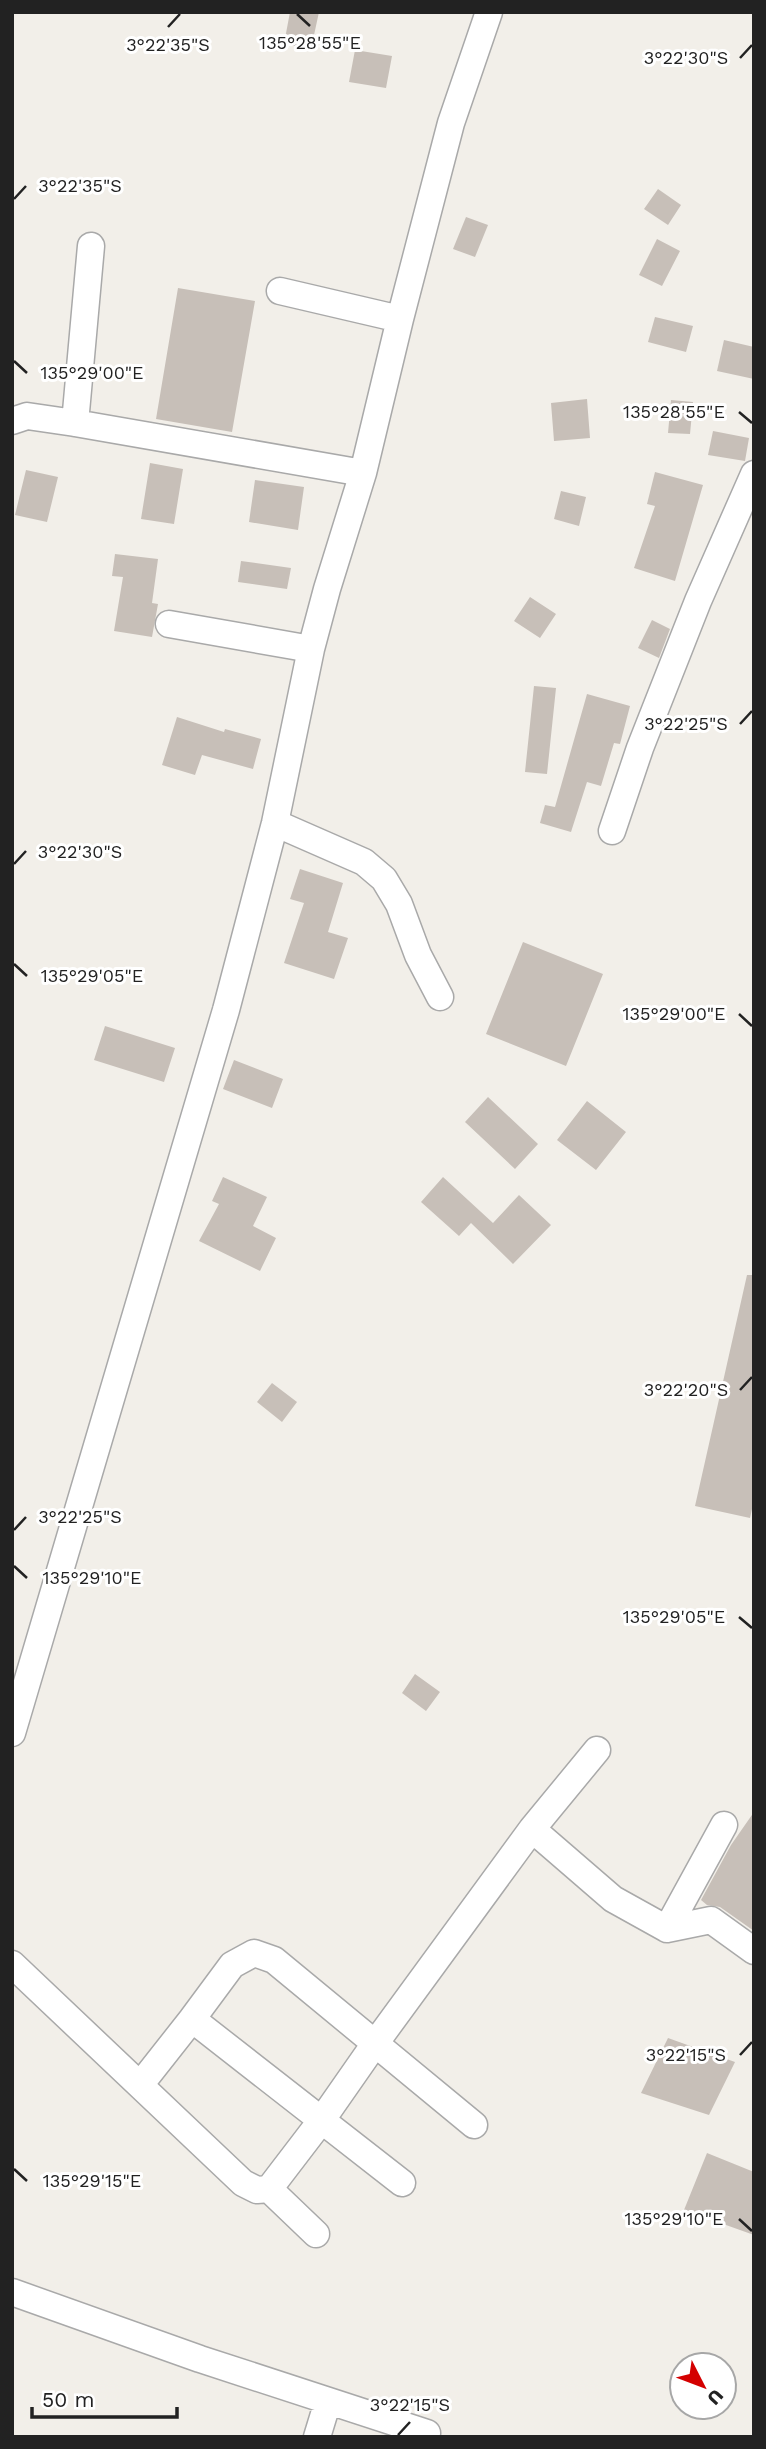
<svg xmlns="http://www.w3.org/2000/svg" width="766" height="2449" font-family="'Work Sans',sans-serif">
<rect width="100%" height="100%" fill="#f2efe9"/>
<path fill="#c7bfb8" d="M290,12h29l-8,37 -27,-5z
M355,50l37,6 -6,32 -37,-6z
M658,189l23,16 -13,20 -24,-16z
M466,217l22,8 -13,32 -22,-8z
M657,239l23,12 -18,35 -23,-11z
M178,288l77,13 -23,131 -76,-13z
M655,317l38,9 -7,26 -38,-10z
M724,340l30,7v32l-37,-8z
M587,399l3,39 -36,3 -3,-38z
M671,400l22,2 -3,32 -22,-1z
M713,431l36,7 -4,23 -37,-6z
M150,463l33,6 -9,55 -33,-5z
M26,470l32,7 -11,45 -32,-7z
M655,472l48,13 -28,96 -41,-13 21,-62 -8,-2z
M255,480l49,7 -6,43 -49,-8z
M561,491l25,6 -7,29 -25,-7z
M115,554l43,5 -6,44 6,1 -6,33 -38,-6 9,-54 -11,-1z
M241,561l50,7 -4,21 -49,-7z
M530,597l26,17 -16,24 -26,-17z
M652,620l18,9 -11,29 -21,-10z
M534,686l22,2 -9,86 -22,-2z
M587,694l43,12 -10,38 -6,-1 -13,43 -14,-4 -16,50 -31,-9 5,-18 10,2z
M177,717l47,15 1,-3 36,10 -8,30 -51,-14 -7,20 -33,-10z
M300,869l43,14 -15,49 20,6 -14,41 -50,-16 20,-60 -14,-4z
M523,942l80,32 -37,92 -80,-32z
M105,1026l70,22 -11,34 -70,-22z
M234,1060l49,19 -11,29 -49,-19z
M488,1097l50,47 -23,25 -50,-47z
M587,1101l39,31 -30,38 -39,-30z
M223,1177l44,20 -14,29 23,12 -16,33 -61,-30 20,-37 -7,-3z
M443,1177l50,46 26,-28 32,30 -38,39 -42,-41 -12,13 -38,-34z
M747,1275h7v225l-4,18 -55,-12z
M272,1383l25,19 -15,20 -25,-20z
M415,1674l25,18 -14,19 -24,-18z
M754,1812v119l-34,-24 -13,-2 -6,-5 30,-55z
M668,2038l67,24 -26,53 -68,-22z
M707,2153l47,19v63l-70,-25z"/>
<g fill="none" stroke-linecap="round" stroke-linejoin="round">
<g stroke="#a9a9a9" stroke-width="29">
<path id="minor" d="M280,291l120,28
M12,421l15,-5 48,7 288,50
M75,423l16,-177
M169,624l142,25
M275,823l89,39 20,17 15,25 19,51 22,42
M612,831l28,-83 58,-147 56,-127
M12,1733l214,-723 49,-187 36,-174 16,-60 36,-116 37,-154 51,-196 38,-111
M532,1829l65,-79
M667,1929l57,-104
M12,1964l231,219 14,7 12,-1 52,-68 53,-76 158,-216 81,70 54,30 44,-9 43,31
M192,2019l40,-54 22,-12 20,7 200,165
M140,2085l52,-66 210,164
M269,2189l47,45
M12,2292l188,67 227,74
M317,2437l11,-36"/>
</g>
<use href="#minor" stroke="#fff" stroke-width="26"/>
</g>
<path fill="none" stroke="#222" stroke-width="2.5" d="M297,14l13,12M168,27l12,-13M740,58l12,-13M14,199l12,-13M14,361l13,12M739,412l13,11M740,724l12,-13M14,864l12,-13M14,964l13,12M739,1014l13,12M740,1390l12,-13M14,1530l12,-13M14,1566l13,12M739,1617l13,11M740,2055l12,-13M14,2169l13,12M739,2219l13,12M398,2435l12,-13"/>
<g font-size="18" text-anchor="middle" fill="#222" stroke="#fff" stroke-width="6" stroke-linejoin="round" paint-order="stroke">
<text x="310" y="49">135°28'55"E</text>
<text x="168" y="51">3°22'35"S</text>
<text x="686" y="64">3°22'30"S</text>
<text x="80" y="192">3°22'35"S</text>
<text x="92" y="379">135°29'00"E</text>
<text x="674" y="418">135°28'55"E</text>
<text x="686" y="730">3°22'25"S</text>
<text x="80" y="858">3°22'30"S</text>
<text x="92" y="982">135°29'05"E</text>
<text x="674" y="1020">135°29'00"E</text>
<text x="686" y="1396">3°22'20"S</text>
<text x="80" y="1523">3°22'25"S</text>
<text x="92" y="1584">135°29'10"E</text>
<text x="674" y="1623">135°29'05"E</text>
<text x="686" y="2061">3°22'15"S</text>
<text x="92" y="2187">135°29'15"E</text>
<text x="674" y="2225">135°29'10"E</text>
<text x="410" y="2411">3°22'15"S</text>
</g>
<rect width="766" height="2449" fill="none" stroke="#222222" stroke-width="28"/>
<g transform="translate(703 2386) rotate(132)"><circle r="33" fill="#ffffff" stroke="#a7a7a7" stroke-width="2"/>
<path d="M0-5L12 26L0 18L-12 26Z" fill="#d40000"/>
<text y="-10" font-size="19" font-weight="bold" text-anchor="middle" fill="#222222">U</text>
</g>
<path d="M32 2407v10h145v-10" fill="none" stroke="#222222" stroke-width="3.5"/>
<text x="42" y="2407" font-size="21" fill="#222222" stroke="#ffffff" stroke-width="5" paint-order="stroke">50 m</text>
</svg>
